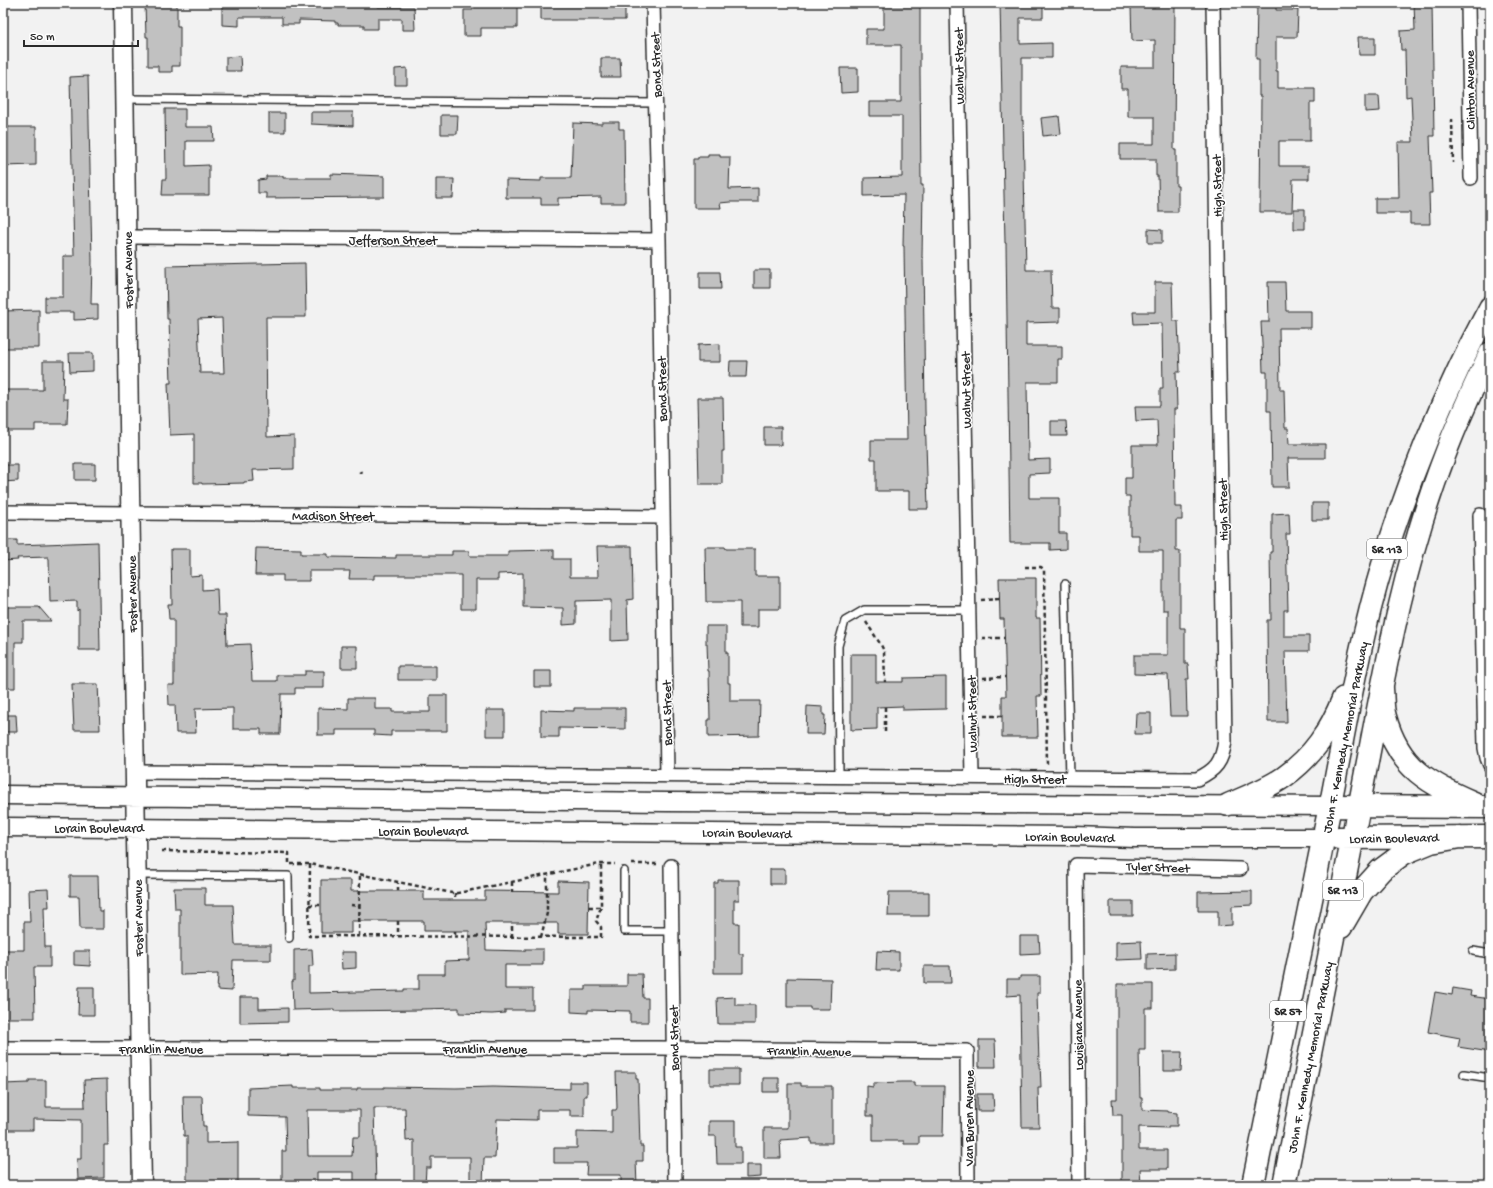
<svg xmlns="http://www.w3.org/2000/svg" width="1493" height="1188" font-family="'Gochi Hand',sans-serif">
<rect width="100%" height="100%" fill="#f2f2f2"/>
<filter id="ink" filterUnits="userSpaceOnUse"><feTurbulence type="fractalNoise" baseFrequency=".025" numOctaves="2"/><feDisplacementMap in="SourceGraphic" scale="8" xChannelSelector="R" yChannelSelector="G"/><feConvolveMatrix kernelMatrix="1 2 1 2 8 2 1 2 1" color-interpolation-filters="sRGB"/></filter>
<g filter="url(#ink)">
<path fill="#c1c1c1" stroke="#2b2b2b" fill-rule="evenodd" d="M145,3h32v23h3v40h-8v6h-14v-6h-10v-29h-2z
M222,3h156v4h36l1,23h-13v-11h-24v10h-14v-4h-26v-2h-3v-2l-36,-1v4h-17v-7h-43v9l-17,-1z
M473,3h44v25h-36v8h-17v-26h9z
M541,3h80v5h4v12h-84z
M884,3h36v69l1,113h2l-1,73h1l2,152 3,99h-19v-18h-33v-32h-5v-19h36l-3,-194h-1l1,-51 -40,1v-18l38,-1v-61h-33v-14h32v-57h-35v-16h18z
M1000,3h43v15h-23v26l32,-1v15h-30v63l1,-1 3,150h25l1,38h8v14l-34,1v23h36v13h-4v23h-31l1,78 22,-1v14l-21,1v24h30v35h7v16l-16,1v-7h-40l-4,-300h-1z
M1155,3h20l-1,147h2v36h2v26h-19l-1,-36h-2v-17h-36v-15h34v-27h-26v-28h-7v-22h34v-27l-23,1 -1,-35 24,1z
M1257,3h19v7h22l-1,27h-21v34h2v17h37v15h-5v38h-31v25h30v13h-16l-1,33h-32l1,-116h-2v-37h-3z
M1414,3h18l2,133h-4l2,57h-3l1,31h-20v-11h-35v-15h24l-1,-56h15l-2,-46 -5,1 -1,-47h-4l-1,-19 15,-1z
M1358,37h17v18h-16z
M240,56l1,15h-15v-14z
M601,58h19l1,19h-20z
M407,68v17h-12v-16z
M840,68h18v24l-17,1z
M88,76l4,185 -1,43h7v15l-24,1v-8h-29v-15h18v-41h11l-4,-179z
M1365,96h14l1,15 -15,1z
M165,109h20v18h28l1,14h-28v25l23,-1v30h-47l1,-16h3z
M311,112h42v14l-42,-2z
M269,113h16v19h-16z
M441,115h17l-1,19h-16z
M1059,116l2,18 -18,2 -2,-18z
M602,122h17v7h5l1,74h-24v-6l-43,1v7h-17v-7h-35v-18l35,1v-3h30l2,-55 29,1z
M3,127h33v38l-33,1z
M708,154h12v3h10l-1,32 29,-1v14h-28l-10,1 1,5h-27v-49h4v-2h10z
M331,174l53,2v21l-118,1v-5h-8v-13l8,-1v-3h17v2h48z
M436,179h18l-1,19h-17z
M1294,209h11v20h-11z
M1148,229l14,1v13h-14z
M305,263l1,54h-40l1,120 27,-1v33l-41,1 1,11 -10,1v1l-42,1v-1h-8v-49l-24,1 -2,-52h3l-2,-64h-2l-1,-53zM222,318l2,55h-24l-2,-54z
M754,270h16v18h-16z
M700,272h20l1,17h-21z
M1155,282h17l1,39h5l2,51h-4l1,37h-3l1,98h7v13h-6v31h4v77h5v36h3l1,15h-3l1,37h-17l-2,-41 -34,-1v-19h34v-45h-5v-59h-24v-16h-9v-39h-5v-18h7v-33h26l-1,-25 -21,1 -1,-15h25v-17h3l-1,-66 -28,1 -1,-12h22z
M1268,282h17l1,29h25v17h-32l1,62h4l1,38h3l1,16h36v14h-37l1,29h-17l-1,-76h-4v-39h-4l-1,-29 -1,-21h8z
M39,310v38h-36v-37z
M720,344v18h-22v-17z
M69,353h24v18l-23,1z
M43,361h21l-1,38h5l-1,25h-32v7h-32v-41h40z
M730,361h17l-1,16h-17z
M697,398h26l1,53h-2v33h-23z
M1051,421h15l1,15h-16z
M764,427h17v18h-17z
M75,464h20v16h-20z
M3,465h15v16l-15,1z
M1312,503h16v17h-16z
M1289,513l1,21h-4l2,76h-4v26h25v15h-24l2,71h-19l-1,-102h4l-1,-68h2v-38z
M3,540h14v5l81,-3 2,108h-21v-41l-2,2v-10l-27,1 -1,-43 -1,-2 -31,1 1,2 -15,1z
M597,546h35l1,53 -6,1 1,40 -17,1v-41l-35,1v23l-13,1v-17l-40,-1v-34l-25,1v6h-22v29h-15v-34h-87v4h-25l1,-8h-41v10h-26v-6h-28l1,-27 45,1v5h27v3l68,1v-3h56v-4h17v5h39v-5l46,-1v9h16v18h28z
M705,547h20l1,2h29v27h25v33h-22v18h-18v-25h-34z
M171,549h19v27l12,-1v15l15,-1 1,26h8l1,30 23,-1 2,37h25v-6h28v-4h19v17h-29v6h-14l-1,40h-19v-5h-28v-21l-38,1 1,24h-20l-1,-28h-6l-1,-20h6v-66h-5l-1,-15h4z
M999,578h37v40h4l1,78h-4l1,41h-36v-41h4l-2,-77h-4z
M3,607h36l12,14h-28v21h-8v46h-12z
M706,626h20v27h2v30h2v18h30l-1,35 -51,1v-17h2l-1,-49h-1l-1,-27h-1z
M341,646h16v22h-16z
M851,654h25v28h27v-4l43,-1v32l-43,1v-4l-26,1v22l-26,1z
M398,666h38v14h-38z
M534,671h17v16h-17z
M72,684h26l2,46h-26z
M430,695h17v36h-56v5l-17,-1v-5h-38v5h-18v-27l30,1v-11h27v11h17v3h38z
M807,706l16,1v8h2l-1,19h-18z
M574,708h51v21l-66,-1v9h-18v-27l33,1z
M486,710h19v26h-19z
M1136,713h15v21h-16z
M3,715h13l1,17h-14z
M770,869h15v15h-15z
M70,876h28l1,35h4v18h-23l-1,-33h-9z
M321,880h30v11h73v9h61v-9l73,1v-11l31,1 -1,52h-30v-11h-73l1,27 39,1v-2h18v16h-38v24h28v21h-28v3l-13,1 -33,-1v-5l-38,1v1l-87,1v-2l-41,1 -1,-29h2v-31l18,-1 1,17h-4v27l95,-2v-2h15v-15h26v-13l24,-1v-29h-45v-10h-73v12h-30z
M718,880h21v20h-5v23h5v31h4v19h-29v-90h4z
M174,888h31v17h28l2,40h36v15h-38l-1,31 -15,-1 1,-16 -38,1v-66h-5z
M48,889l1,18h-5l1,40h5v20h-16l1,51h-32v-68h21v-28h6l-1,-32z
M1252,891v14l-20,1v19l-14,1v-15h-20v-19z
M889,892h40v24h-41z
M1110,901h23v15h-23z
M1020,936h19l1,17 -20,1z
M1141,941l1,18 -26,1v-18z
M74,951h16v15l-16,-1z
M877,951l22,1v18h-23z
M341,952h15v16l-14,1z
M1175,953v16l-28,1v-16z
M924,966h26l1,17h-27z
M627,974h15l1,24h5v24h-18v-11l-42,-1v3l-17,-1v-22h15v-4h41z
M1020,976h20v17h-3l2,71h1l1,23h-3l1,40h-17l-2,-132 -13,1v-17h13z
M787,978l44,1 -1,30h-20v-2h-23z
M1117,984h36v24h-8v42h-6l1,48h2v12l26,1v1l9,1v13h-9v2l-29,-1v23h28v19h-27l1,16h-19v-70h-9l-1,-16h5z
M79,987h15v28h-16z
M1453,988l18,3 -1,5 20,3v53l-32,-5 2,-9 -32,-6 7,-40 17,3z
M240,997h19v12l29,-1v14l-48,1z
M735,997v8h20v19h-37l-1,-26z
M979,1040h16l1,27h-17z
M1164,1052h18l-1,19h-17z
M710,1069h29v16h-29z
M616,1072h20v7h2l2,67h3v15h-7l1,24h-16v-10h-35l1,-12h-33v-15h23v-16l35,1v-23h4l1,-2z
M763,1078h16v14h-16z
M107,1079l1,66h-4v33l-26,1 -1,-20h4v-39l-48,-1v11h-30v-46l26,-1v-3h17v27h39l-1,-27z
M570,1082h17v14h-3v20h-14v-6h-33v10l-40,-1 -2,39h-11l-1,27h-13v-28h-39v11h-5l-1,17h-11v-45l-8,1 -1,-33h-31l2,77h-22v-13h-37v13h-35v-34h4l-1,-34 -37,-1v-28l45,-2v2h27v2h37v-2h27v-1l72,1 37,-1 77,2zM307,1110h53v27h-7l-1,19h-44z
M902,1082h12v4h30l-1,50h-24v8h-15v-3h-31v-25h-6v-30l6,1v-4z
M788,1083h13v3h31v57h-21v-5l-31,2 1,18h-17v-30h24z
M977,1094h16l1,17h-17z
M183,1096h19l1,30h3v17l32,-1v43h-51v-49h-3z
M709,1121h26v26h6v17h-24l-1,-28h-7z
M746,1165h15v12l-15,1z"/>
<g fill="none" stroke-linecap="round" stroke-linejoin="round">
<g stroke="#2b2b2b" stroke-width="10">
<path id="lane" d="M125,99l531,4
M1065,584l5,194
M839,777l-1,-131 7,-25 19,-11h105
M624,871v60h48
M136,875l152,1 1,62
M1473,951l17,3
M1464,1074l26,4"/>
</g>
<g stroke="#2b2b2b" stroke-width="16">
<path id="street" d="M653,3l6,237 8,536
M957,3l15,774
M1468,3l3,175
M126,237l533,3
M3,512l660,5
M1480,515l5,233 2,10 3,7
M134,772l1063,7c19,-9 25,-17 28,-38l-12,-738
M671,866l4,319
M3,1048h654l310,3 1,134
M1079,1185l-3,-320 164,4"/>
</g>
<g stroke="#2b2b2b" stroke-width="21">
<path id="secondary" d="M123,3l7,489 12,693
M3,795l664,7 663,4
M3,827l1072,9 60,2h189"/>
</g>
<g stroke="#2b2b2b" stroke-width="24">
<path id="primary" d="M1227,805c18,-8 40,-16 57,-28 29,-21 46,-46 59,-79
M1330,806c16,-81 29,-164 53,-243 20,-65 45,-130 74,-191 10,-22 22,-44 33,-65
M1359,806c23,-118 42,-238 86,-351 13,-35 29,-69 45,-102"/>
</g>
<g stroke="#2b2b2b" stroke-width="25">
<path id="highway" d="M1382,689c1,9 0,19 3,28 14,52 44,66 89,86
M1339,838l151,-1
M1341,927l21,-36 19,-21 23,-17 27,-11 29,-5
M1253,1185l77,-379 160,1
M1284,1185l75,-379"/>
</g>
<path stroke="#2b2b2b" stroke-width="2.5" stroke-dasharray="4 3" stroke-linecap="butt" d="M1452,119l1,44
M359,473l4,-2
M1025,567h16l3,3 3,195
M981,600l19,-1
M866,622l15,23 3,6 1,31
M982,638h23
M983,678l22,-1
M885,707v27
M984,716h18
M162,851l127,2v11h21l142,29h6l141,-29h16
M310,864l-1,72 292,1v-10l-5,-6 5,-14v-43
M632,864h25
M512,882v10
M398,891v-8
M455,893v7
M309,905h12
M351,905l8,1
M589,907h12
M398,921v15
M455,931v6
M359,936l1,-61
M512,937v-14
M541,937l6,-24v-38"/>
<use href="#lane" stroke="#fff" stroke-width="7"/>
<use href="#street" stroke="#fff" stroke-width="13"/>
<use href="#secondary" stroke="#fff" stroke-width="18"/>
<use href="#primary" stroke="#fff" stroke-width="21"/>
<use href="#highway" stroke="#fff" stroke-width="22"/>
</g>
</g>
<g text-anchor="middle" stroke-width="3" stroke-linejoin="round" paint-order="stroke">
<g fill="#fff" stroke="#6b6b6b" stroke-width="1">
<rect x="1367" y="539" width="40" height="20" rx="3"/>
<rect x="1323" y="880" width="40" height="20" rx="3"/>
<rect x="1270" y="1001" width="36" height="20" rx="3"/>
</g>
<g font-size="12" font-weight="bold" fill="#2b2b2b">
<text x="1387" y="553">SR 113</text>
<text x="1343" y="894">SR 113</text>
<text x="1288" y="1015">SR 57</text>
</g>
<g font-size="13" fill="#2b2b2b" stroke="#fff">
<text transform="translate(655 65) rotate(-92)" y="5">Bond Street</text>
<text transform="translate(958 66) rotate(-91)" y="5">Walnut Street</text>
<text transform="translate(1469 90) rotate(-91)" y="5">Clinton Avenue</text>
<text transform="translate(1216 186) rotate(-91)" y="5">High Street</text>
<text x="393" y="244">Jefferson Street</text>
<text transform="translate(127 270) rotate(-91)" y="5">Foster Avenue</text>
<text transform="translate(661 389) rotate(-91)" y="5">Bond Street</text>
<text transform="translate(965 390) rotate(-91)" y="5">Walnut Street</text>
<text transform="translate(1222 510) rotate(-91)" y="5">High Street</text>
<text x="333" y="520">Madison Street</text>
<text transform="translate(131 594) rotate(-91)" y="5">Foster Avenue</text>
<text transform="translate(666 713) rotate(-91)" y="5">Bond Street</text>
<text transform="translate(971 714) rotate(-91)" y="5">Walnut Street</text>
<text transform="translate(1344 737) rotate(-79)" y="5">John F. Kennedy Memorial Parkway</text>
<text x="1035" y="783">High Street</text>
<text x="99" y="832">Lorain Boulevard</text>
<text x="423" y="835">Lorain Boulevard</text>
<text transform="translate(747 832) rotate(1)" y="5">Lorain Boulevard</text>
<text transform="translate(1070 836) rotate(1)" y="5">Lorain Boulevard</text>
<text transform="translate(1394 837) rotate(-1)" y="5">Lorain Boulevard</text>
<text transform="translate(1158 866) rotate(2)" y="5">Tyler Street</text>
<text transform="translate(137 918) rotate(-91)" y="5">Foster Avenue</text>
<text transform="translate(1077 1025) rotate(-91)" y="5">Louisiana Avenue</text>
<text transform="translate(673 1038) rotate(-91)" y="5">Bond Street</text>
<text x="161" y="1053">Franklin Avenue</text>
<text x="485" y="1053">Franklin Avenue</text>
<text transform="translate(809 1050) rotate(1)" y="5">Franklin Avenue</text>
<text transform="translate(1309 1057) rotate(-79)" y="5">John F. Kennedy Memorial Parkway</text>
<text transform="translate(968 1118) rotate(-90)" y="5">Van Buren Avenue</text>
</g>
</g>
<rect width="1493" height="1188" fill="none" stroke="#fff" stroke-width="16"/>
<rect x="8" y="8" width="1477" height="1172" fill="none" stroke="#2b2b2b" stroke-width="1.5" filter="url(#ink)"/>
<path d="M24 40v6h114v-6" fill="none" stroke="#2b2b2b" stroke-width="2"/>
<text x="30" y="40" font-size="12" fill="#2b2b2b" stroke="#ffffff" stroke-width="3" paint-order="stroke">50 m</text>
</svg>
